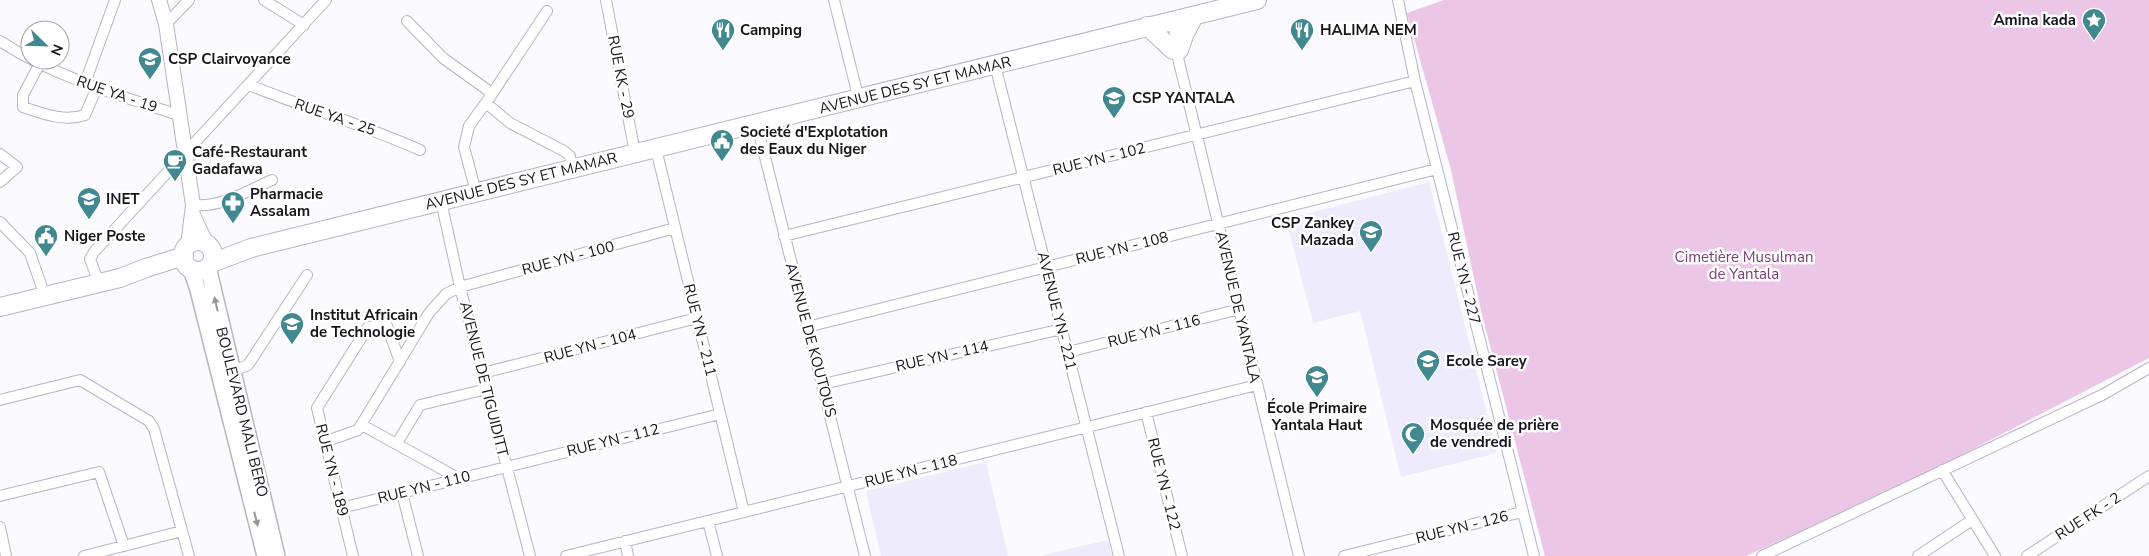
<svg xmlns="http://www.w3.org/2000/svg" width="2149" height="556" font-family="'Nunito Sans',sans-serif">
<rect width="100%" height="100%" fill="#fbfafe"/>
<path fill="#eeebfd" d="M1429,182l68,271 -96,24 -41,-166 -47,12 -27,-104z
M986,462l22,94h-127l-15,-65z
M1108,540l4,16h-73z"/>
<path fill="#ecc6e6" d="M1444,0h705v358l-236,122 -167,76h-201l-64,-245 -30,-141 -44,-157z"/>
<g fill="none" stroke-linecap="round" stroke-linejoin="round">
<g stroke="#b8b3c8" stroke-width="12">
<path id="street" d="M264,0l40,25
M606,0l29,153
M834,0l25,100
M1398,0l17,81 119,475
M407,21l36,37 46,33 1,6 -21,29 -5,21 12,45
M1172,21l7,29 -1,8 121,498
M166,24l23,-24
M0,41c55,36 119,54 181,75
M39,65l-16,30v12c21,7 41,15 62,8l12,-28
M995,65l124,491
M85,83l30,-83
M249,85c57,23 115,40 171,65
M490,97l57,-86
M486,103l24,20 54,28 6,5 2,13
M757,125l108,431
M656,149l88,363
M0,154l17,13 -17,15
M441,201l19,86 70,269
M193,205c28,3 54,-14 79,-25
M0,222l30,31 15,43
M784,236l631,-155
M99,283l-9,-24 4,-7 232,-252
M807,327l630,-158
M1068,352l172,-43
M228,373l20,-8 59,-90
M483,373l214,-55
M823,384l239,-55
M0,400l80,-20 69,41 5,8 35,127
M1146,412l36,144
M362,425l96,53
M324,442l34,-12 71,-117 17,-19 14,-7 215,-59
M397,443l23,-38 67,-16
M1942,470l53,86
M402,493l16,63
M0,496l99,-24 25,74
M341,508l379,-94
M708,521l9,35
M0,527l6,29
M625,541l3,15
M84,556l98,-25
M353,556l-36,-148 51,-81 19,-1 13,36
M566,556l691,-171
M1344,556l178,-44
M1762,556l342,-162 45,-26
M1918,556l54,-36
M2027,556l122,-80"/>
</g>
<g stroke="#b8b3c8" stroke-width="16">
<path id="secondary" d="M159,0l7,24 27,181 -5,41
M193,215l13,28"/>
</g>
<g stroke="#b8b3c8" stroke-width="18">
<path id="primary" d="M208,267l69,289
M191,269l7,21 67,266"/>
</g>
<g stroke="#b8b3c8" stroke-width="20">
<path id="highway" d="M1147,26l26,24
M1179,50l6,-17 9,-17
M183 256a15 15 0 1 1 30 0a15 15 0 1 1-30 0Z
M212,263l39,-15 1006,-248
M0,307l120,-29 26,-10 38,-12"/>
</g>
<use href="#street" stroke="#fff" stroke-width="10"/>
<use href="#secondary" stroke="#fff" stroke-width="14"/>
<use href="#primary" stroke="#fff" stroke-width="15"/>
<use href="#highway" stroke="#fff" stroke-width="18"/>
</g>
<defs><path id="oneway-solid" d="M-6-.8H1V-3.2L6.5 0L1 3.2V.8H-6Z" transform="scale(1.25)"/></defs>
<g fill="#969599">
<use href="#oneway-solid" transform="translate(216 304) rotate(-103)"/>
<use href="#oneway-solid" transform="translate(256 519) rotate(76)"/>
</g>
<defs>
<g id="sight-pin" transform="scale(1.25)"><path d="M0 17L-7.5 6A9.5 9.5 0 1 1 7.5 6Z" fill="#418890" stroke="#fff"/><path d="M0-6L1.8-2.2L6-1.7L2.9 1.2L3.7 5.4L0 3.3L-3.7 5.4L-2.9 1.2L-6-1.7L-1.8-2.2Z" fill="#fff"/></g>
<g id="restaurant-pin" transform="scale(1.25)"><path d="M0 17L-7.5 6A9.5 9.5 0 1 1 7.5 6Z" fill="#418890" stroke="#fff"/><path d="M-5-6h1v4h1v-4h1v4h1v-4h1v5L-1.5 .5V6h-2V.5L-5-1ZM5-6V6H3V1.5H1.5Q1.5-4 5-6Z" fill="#fff"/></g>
<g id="school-pin" transform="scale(1.25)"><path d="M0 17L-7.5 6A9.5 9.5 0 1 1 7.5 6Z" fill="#418890" stroke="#fff"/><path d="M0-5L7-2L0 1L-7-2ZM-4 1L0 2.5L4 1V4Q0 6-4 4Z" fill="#fff"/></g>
<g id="civic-pin" transform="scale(1.25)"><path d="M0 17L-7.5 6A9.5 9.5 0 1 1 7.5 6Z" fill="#418890" stroke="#fff"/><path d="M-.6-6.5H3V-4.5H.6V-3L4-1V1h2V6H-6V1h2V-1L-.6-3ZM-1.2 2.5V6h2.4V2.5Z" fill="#fff"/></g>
<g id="cafe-pin" transform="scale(1.25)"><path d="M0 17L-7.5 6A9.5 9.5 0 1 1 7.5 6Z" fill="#418890" stroke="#fff"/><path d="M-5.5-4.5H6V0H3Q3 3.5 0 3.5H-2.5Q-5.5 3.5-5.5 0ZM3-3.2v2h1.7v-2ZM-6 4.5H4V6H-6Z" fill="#fff"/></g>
<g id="university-pin" transform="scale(1.25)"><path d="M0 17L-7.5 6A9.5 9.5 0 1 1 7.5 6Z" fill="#418890" stroke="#fff"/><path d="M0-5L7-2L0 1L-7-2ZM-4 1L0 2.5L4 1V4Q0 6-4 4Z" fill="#fff"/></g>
<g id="pharmacy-pin" transform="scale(1.25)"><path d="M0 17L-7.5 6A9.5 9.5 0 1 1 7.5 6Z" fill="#418890" stroke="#fff"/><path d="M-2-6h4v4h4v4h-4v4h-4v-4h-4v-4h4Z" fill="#fff"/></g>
<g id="mosque-pin" transform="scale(1.25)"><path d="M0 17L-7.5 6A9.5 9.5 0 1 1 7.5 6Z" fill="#418890" stroke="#fff"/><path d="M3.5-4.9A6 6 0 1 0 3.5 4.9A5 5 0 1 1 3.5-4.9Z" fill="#fff"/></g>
</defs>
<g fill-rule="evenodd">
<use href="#sight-pin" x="2094" y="20"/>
<use href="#restaurant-pin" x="723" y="30"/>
<use href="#restaurant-pin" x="1302" y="30"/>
<use href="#school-pin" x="150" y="59"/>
<use href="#school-pin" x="1114" y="98"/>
<use href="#civic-pin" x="722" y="141"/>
<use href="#cafe-pin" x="175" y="161"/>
<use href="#university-pin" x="89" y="199"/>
<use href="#pharmacy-pin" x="233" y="203"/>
<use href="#school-pin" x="1371" y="232"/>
<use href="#civic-pin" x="46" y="236"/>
<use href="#university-pin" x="292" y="324"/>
<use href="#school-pin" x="1428" y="361"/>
<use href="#school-pin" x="1317" y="377"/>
<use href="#mosque-pin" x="1413" y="434"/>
</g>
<g text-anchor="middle" stroke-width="5" stroke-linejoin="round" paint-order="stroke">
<g font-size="15" font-weight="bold" fill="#16141c" stroke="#fff" text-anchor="start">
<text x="2076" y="25" text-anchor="end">Amina kada</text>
<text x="740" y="35">Camping</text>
<text x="1320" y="35">HALIMA NEM</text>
<text x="168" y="64">CSP Clairvoyance</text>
<text x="1132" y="103">CSP YANTALA</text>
<text x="740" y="137">Societé d'Explotation<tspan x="740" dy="17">des Eaux du Niger</tspan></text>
<text x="192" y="157">Café-Restaurant<tspan x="192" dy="17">Gadafawa</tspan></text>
<text x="250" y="199">Pharmacie<tspan x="250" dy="17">Assalam</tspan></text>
<text x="106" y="204">INET</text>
<text x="1354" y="228" text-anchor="end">CSP Zankey<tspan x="1354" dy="17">Mazada</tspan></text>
<text x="64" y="241">Niger Poste</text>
<text x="310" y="320">Institut Africain<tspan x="310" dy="17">de Technologie</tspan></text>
<text x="1446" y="366">Ecole Sarey</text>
<text x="1317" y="413" text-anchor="middle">École Primaire<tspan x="1317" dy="17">Yantala Haut</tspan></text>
<text x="1430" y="430">Mosquée de prière<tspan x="1430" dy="17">de vendredi</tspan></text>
</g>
<g font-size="15" fill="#16141c" stroke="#fff">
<text transform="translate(621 77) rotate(79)" y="5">RUE KK - 29</text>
<text transform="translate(915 85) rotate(-14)" y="5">AVENUE DES SY ET MAMAR</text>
<text transform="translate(117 94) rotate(19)" y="5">RUE YA - 19</text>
<text transform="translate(335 117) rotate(19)" y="5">RUE YA - 25</text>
<text transform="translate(1099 159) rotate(-14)" y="5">RUE YN - 102</text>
<text transform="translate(521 181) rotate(-14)" y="5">AVENUE DES SY ET MAMAR</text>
<text transform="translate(1122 248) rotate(-14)" y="5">RUE YN - 108</text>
<text transform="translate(568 258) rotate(-15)" y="5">RUE YN - 100</text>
<text transform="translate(1464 278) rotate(76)" y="5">RUE YN - 227</text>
<text transform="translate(1238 307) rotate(77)" y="5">AVENUE DE YANTALA</text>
<text transform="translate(1057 311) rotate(76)" y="5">AVENUE YN- 221</text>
<text transform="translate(700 330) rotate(76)" y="5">RUE YN - 211</text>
<text transform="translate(1154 331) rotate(-14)" y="5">RUE YN - 116</text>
<text transform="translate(811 340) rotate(75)" y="5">AVENUE DE KOUTOUS</text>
<text transform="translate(590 346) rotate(-15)" y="5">RUE YN - 104</text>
<text transform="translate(942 356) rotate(-13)" y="5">RUE YN - 114</text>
<text transform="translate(484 379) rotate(76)" y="5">AVENUE DE TIGUIDITT</text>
<text transform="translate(242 412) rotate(76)" y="5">BOULEVARD MALI BERO</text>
<text transform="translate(613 440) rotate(-14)" y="5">RUE YN - 112</text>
<text transform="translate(332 470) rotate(76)" y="5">RUE YN - 189</text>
<text transform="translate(911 471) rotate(-14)" y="5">RUE YN - 118</text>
<text transform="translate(1164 484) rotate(76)" y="5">RUE YN - 122</text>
<text transform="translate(424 487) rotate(-14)" y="5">RUE YN - 110</text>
<text transform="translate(2088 516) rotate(-33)" y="5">RUE FK - 2</text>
<text transform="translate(1462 527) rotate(-14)" y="5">RUE YN - 126</text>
</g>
<g font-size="15" fill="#7b3c74" stroke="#fff">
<text x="1744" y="262">Cimetière Musulman<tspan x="1744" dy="17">de Yantala</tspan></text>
</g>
</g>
<g transform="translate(45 45) rotate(113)"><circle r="24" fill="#ffffff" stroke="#a2a1a4"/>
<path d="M0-4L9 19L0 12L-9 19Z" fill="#418890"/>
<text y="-8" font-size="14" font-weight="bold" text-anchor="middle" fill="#16141c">N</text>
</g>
</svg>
